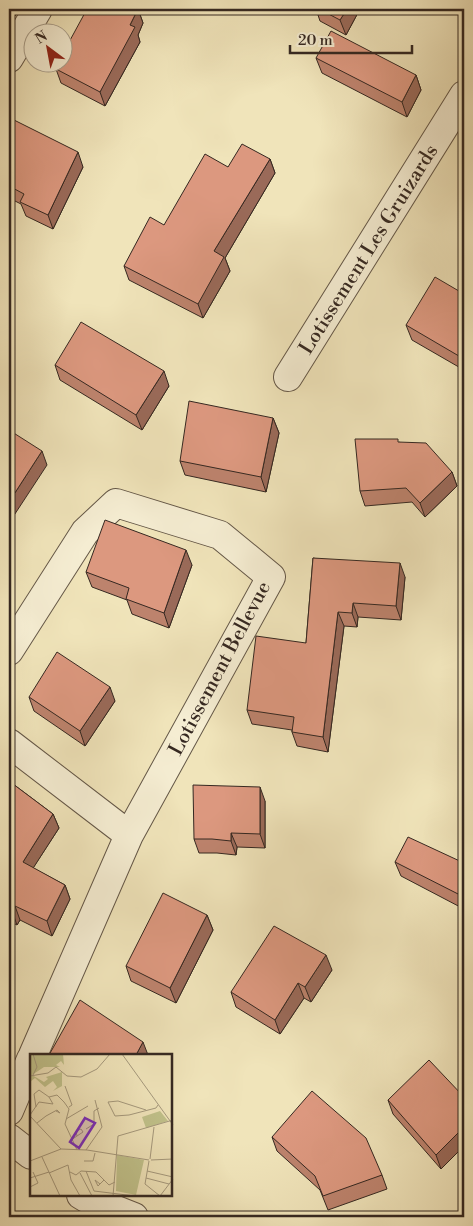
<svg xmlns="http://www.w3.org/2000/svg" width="473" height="1226" font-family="'Libre Bodoni',serif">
<rect width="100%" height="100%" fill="#f0e4ba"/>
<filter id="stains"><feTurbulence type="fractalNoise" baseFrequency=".004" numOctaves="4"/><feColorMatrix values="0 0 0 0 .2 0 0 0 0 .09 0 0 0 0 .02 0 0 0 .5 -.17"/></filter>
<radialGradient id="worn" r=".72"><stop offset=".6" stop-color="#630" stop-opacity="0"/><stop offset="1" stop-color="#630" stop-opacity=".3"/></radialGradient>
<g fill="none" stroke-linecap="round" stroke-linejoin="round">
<g stroke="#645747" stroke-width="30">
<path id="minor" d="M9,58l29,-49
M288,377l176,-282
M9,651l76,-119 31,-29 104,32 51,42 -142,258 -96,220
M9,743l120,92
M9,1111l22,-52
M9,1138l22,17
M81,1195l5,3 48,19"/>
</g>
<use href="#minor" stroke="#f5edd2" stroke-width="28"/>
</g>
<path fill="#bd836d" stroke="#352821" d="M138,9l5,14 -5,12 2,7 -35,64 -44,-23 -5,-14z
M316,9h44l-14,26 -26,-14z
M316,58l100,17 5,15 -14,27 -85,-44z
M9,123l74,44 -30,62 -27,-13 -5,-12 -12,-6z
M270,159l5,14 -50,85 5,13 -27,47 -74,-38 -5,-14 40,-41 64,-58z
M464,294v76l-52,-30 -6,-15z
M55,365l114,21 -27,44 -82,-50z
M273,418l6,15 -13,59 -81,-17 -5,-14z
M399,442l53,30 5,14 -32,31 -13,-15 -47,4 -5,-15z
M313,558l92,19 -4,43 -43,-3 -1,10 -13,-1 -16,126 -31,-6 -5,-14v-2l-40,-6 -5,-14 59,-67z
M192,565l-23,63 -37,-14 -5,-14 -35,-13 -6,-15z
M29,697l86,4 -30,45 -51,-35z
M9,781l44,33 6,14 -26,40 32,17 5,14 -18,37 -32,-16 -3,5 -8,-4z
M265,801v47l-28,-1 -1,8 -19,-2h-18l-5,-14z
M395,862l69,1v46l-63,-33z
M207,915l6,15 -37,73 -45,-22 -5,-15z
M332,970l-21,32 -7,-4 -24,36 -44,-27 -5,-15z
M464,1097v49l-23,23 -48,-55 -5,-14z
M272,1137l110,38 5,14 -59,21 -8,-20 -43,-39z"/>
<path fill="#9a6a59" stroke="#352821" d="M9,9h10l-10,17z
M138,9l5,14 -5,12 2,7 -35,64 -5,-14 30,-67z
M347,9h13l-14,26 -6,-15z
M416,75l5,15 -14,27 -5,-15z
M78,152l5,15 -30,62 -5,-14z
M270,159l5,14 -50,85 5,13 -27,47 -5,-14 16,-53z
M164,371l5,15 -27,44 -6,-15z
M273,418l6,15 -13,59 -5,-15z
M42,451l5,14 -38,58v-21z
M452,472l5,14 -32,31 -5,-14z
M186,550l6,15 -23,63 -5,-15z
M400,563l5,14 -4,43 -5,-14z
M353,603l5,14 -1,10 -5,-14z
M338,612l6,14 -16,126 -5,-15z
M110,687l5,14 -30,45 -5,-15z
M260,787l5,14v47l-5,-14z
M53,814l6,14 -31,48 -5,-14z
M231,833l6,14 -1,8 -5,-14z
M65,885l5,14 -18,37 -5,-15z
M15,906l5,14 -3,5 -5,-14z
M207,915l6,15 -37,73 -6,-15z
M326,955l6,15 -21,32 -6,-15z
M298,983l6,15 -24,36 -5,-14z
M143,1042l5,13h-12z
M464,1127v19l-23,23 -5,-14z"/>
<path fill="#dc987f" stroke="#352821" d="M87,9h51l-8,16 5,2 -35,65 -44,-23 3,-7h3v-7z
M319,9h28l-7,11z
M331,31l85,44 -14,27 -86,-44z
M12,119l66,33 -30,63 -28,-13 4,-8 -15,-8v-63h1z
M242,144l28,15 -56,92 10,6 -26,47 -74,-38 26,-49 14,8 41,-71 23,13z
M435,277l29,17v65l-58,-34z
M81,322l83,49 -28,44 -81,-50z
M189,401l84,17 -12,59 -81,-16z
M9,430l33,21 -33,51z
M355,439h43v3l28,1 26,29 -32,31 -14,-15 -46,3z
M105,520l81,30 -22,63 -38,-14 3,-11 -43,-16z
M313,558l87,5 -4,43 -43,-3 -1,10 -14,-1 -15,125 -31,-5 2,-15 -47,-7 9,-74 50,7z
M57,652l53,35 -30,44 -51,-34z
M9,781l44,33 -30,48 42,23 -18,36 -32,-15 -3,5 -3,-2z
M193,785l67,2v47l-29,-1v8l-19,-2h-18z
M408,837l56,26v34l-69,-35z
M163,893l44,22 -37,73 -44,-22z
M274,926l52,29 -21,32 -7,-4 -23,37 -44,-28z
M80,1000l63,42 -7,13h-87z
M429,1060l35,37v30l-28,28 -48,-55z
M312,1091l54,47 16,37 -59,21 -8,-20 -43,-39z"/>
<g text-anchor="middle" stroke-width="5" stroke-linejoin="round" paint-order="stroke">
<g font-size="20" fill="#352821" stroke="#f5edd2">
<text transform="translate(368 249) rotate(-58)" y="7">Lotissement Les Gruizards</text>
<text transform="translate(219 668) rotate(-62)" y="7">Lotissement Bellevue</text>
</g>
</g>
<g transform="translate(30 1054)">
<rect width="142" height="142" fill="#f0e4ba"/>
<path d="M0,0h33l1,11 -3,-4 -5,4 4,2h-16l-12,8 12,7 4,-3 -2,-2 16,-5v14l-9,5 4,-4 -4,-6 -8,6 -10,-9 -5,4zM130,57l8,10 -22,7 -4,-11zM87,101l27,5 -8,35 -20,-4z" fill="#c1c28b"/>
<path fill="none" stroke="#a5997d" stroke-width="1" d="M92,0l51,71M3,21l4,-8 -4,-13M0,22l18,-3 8,-6 11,9 14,1 16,-8 13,-15M35,32l7,19 -3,2M6,53l-2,-13 5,-4 10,7 8,-2 7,7 5,7 -4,15 12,26M116,56l-28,-9 -10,1 7,14 14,-1 27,-7 2,-3M0,61l9,-13 14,2 -4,-7M0,62l31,33M36,65l22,-13M7,69l9,-7 11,-6 3,3 -4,-2M56,75l8,-5v-13l5,-3M41,86l12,-8 -2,-3 -5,2 1,5M56,96l16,-23 -7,-27M12,103l18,39M120,105l4,-32M121,106l22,-1M0,107l31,-12 26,1 62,10M54,107h9l2,-8M119,107l-4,23 15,12M56,117l8,20 41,5M117,117l26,6M40,118l6,3 5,-4 15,1 13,13 6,-3M19,119l19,-8 3,15 9,16M50,119l12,23M0,124l19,-6M116,124l23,6M70,130l-5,-4 3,6 6,-6M0,133l8,-4 -5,-11M83,142l5,-60 55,-16M130,142l13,-17"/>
<path fill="#7b2cbf" fill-opacity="0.15" stroke="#7b2cbf" stroke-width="2.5" d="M55,64l10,5 -16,25 -9,-6z"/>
<rect width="142" height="142" fill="none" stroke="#352821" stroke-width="2.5"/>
</g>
<rect width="473" height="1226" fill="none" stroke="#f0e4ba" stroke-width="30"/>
<rect x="10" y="10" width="453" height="1206" fill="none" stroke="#352821" stroke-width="2.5"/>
<rect x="15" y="15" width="443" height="1196" fill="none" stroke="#352821"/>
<g transform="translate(48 48) rotate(328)"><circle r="24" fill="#f5edd2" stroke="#a89e8b"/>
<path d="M0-4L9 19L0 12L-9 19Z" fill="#8f2418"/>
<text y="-8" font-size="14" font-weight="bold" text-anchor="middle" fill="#352821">N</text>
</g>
<path d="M290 45v8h122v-8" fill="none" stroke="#352821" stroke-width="2.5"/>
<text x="298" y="45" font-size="15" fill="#352821" stroke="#f5edd2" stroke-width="4" paint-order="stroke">20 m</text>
<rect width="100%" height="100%" filter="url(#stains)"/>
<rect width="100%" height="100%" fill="url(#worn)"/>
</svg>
